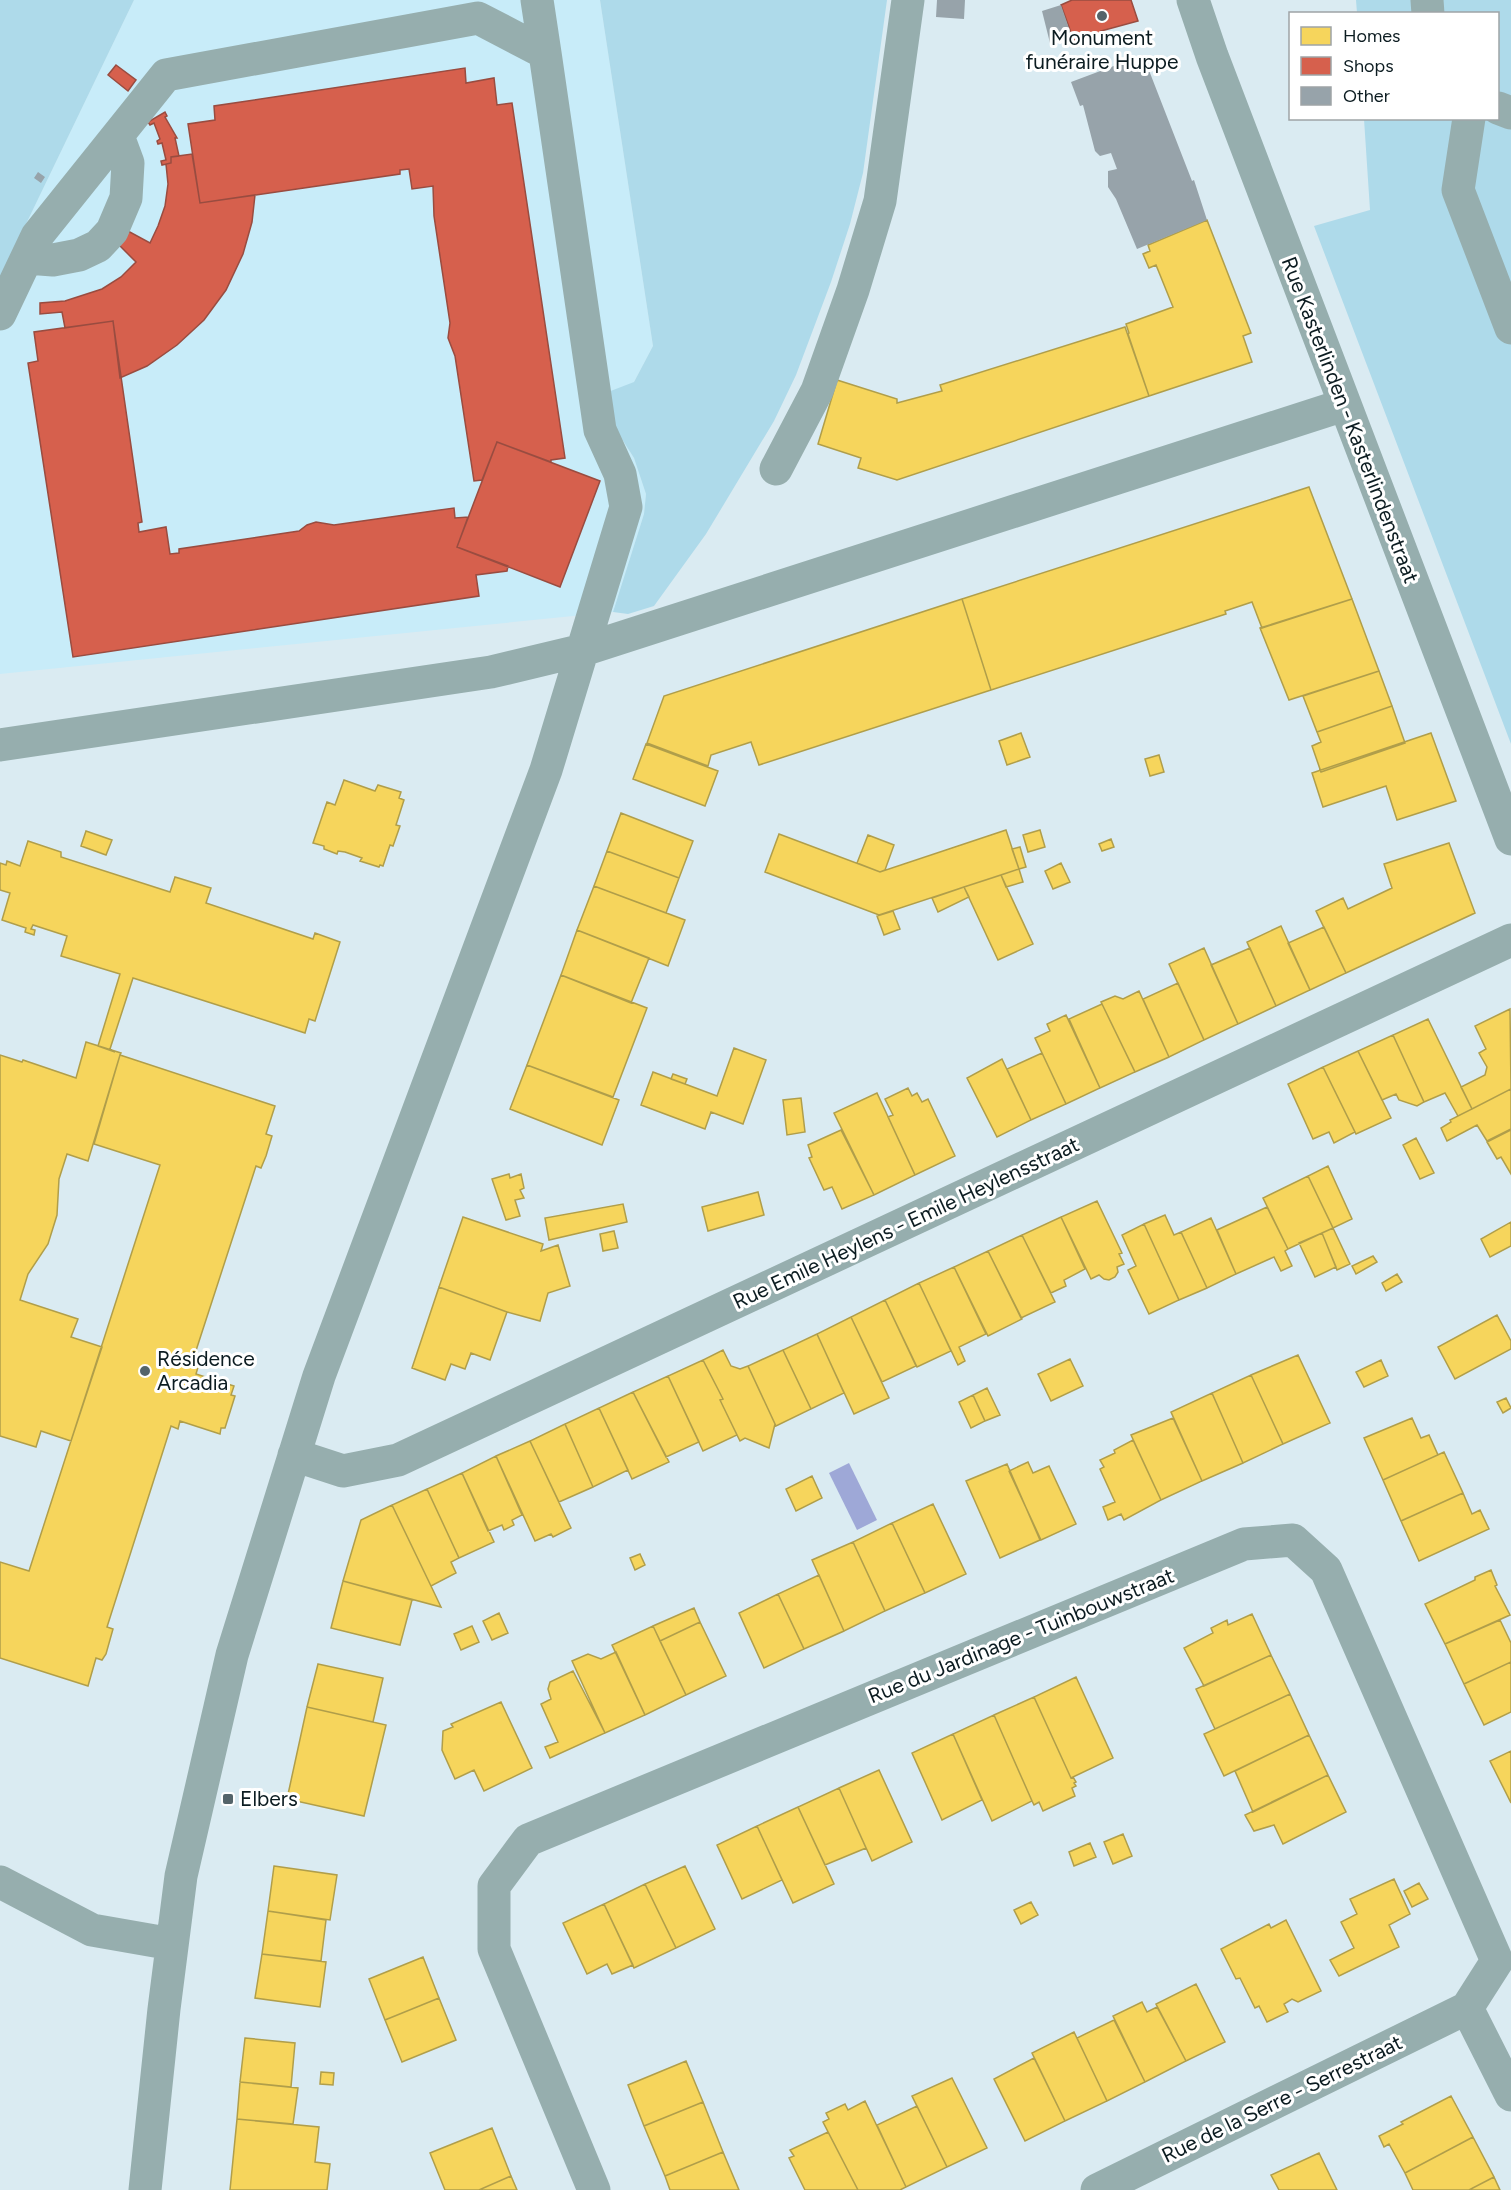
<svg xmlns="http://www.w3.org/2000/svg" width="1511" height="2190" font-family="Figtree,sans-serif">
<rect width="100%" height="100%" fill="#daebf2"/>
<path fill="#c8ecf9" d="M134,0h466l53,346 -19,36 -16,51 16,25 12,36 -2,20 -31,98 -613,62v-396z"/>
<path fill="#aedaea" d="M0,0h134l-134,278z
M600,0h287l-24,173 -13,51 -19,58 -35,93 -22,46 -68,113 -52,72 -26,8 -15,-2 31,-98 2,-20 -12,-36 -21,-33 -5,-33 26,-10 19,-36z
M1356,0h155v744l-197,-518 56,-16 -6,-91 134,-1v-104l-141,-1z"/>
<path fill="#9ea8d7" d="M849,1463l28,57 -20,10 -28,-57z"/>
<path fill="#f6d55c" stroke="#b09e4a" stroke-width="1.5" d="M1207,220l44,113 -8,3 9,26 -103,34 -21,-62 1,-1 -3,-9 47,-17 -17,-42 -7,3 -6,-14 7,-3 -2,-6z
M1125,327l24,69 -252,84 -39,-12 3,-10 -43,-14 19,-64 60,19v4l45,-12 -2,-6z
M1309,487l43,112 -90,29 -10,-26 -27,9 1,3 -235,76 -29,-91z
M962,599l29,91 -232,75 -8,-23 -40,13 -3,11 -61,-23 17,-47z
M1352,599l27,72 -90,29 -29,-72z
M1379,671l13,35 -75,26 -14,-36z
M1392,706l13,37 -84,29 -9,-26 9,-4 -4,-10z
M1021,733l9,24 -23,8 -8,-24z
M1431,733l25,68 -59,19 -11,-34 -63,21 -11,-34z
M646,744l72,27 -13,35 -72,-27z
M1159,755l5,17 -14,4 -5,-17z
M344,780l31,11 3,-6 23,7 -2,6 5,2 -8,25 4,1 -7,20 -3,-1 -7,21 -3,-1 -1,2 -19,-6 2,-3 -17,-6 -7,-1 -1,3 -13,-5v-3l-11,-3 14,-41 8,3z
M621,813l72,28 -14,37 -72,-27z
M1006,830l13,39 -140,46 -114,-43 14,-38 101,38z
M1040,830l5,17 -17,5 -5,-17z
M86,831l26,9 -6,15 -25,-9z
M868,835l26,10 -9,25 -5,2 -23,-9z
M1111,839l3,8 -12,4 -3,-7z
M28,841l33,11v5l109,35 5,-15 36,11 -5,15 107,36 2,-6 25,9 -25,79 -6,-2 -4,14 -172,-55 -23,71 5,3 -17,-6 22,-72 -59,-18 6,-20 -34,-11 -2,4 4,1 -1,5 -9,-3 1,-4 -24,-8 8,-27 -10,-3v-27l6,2 1,-4 13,5z
M1449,843l26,70 -129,60 -30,-62 27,-13 5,11 44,-21 -8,-24z
M1020,847l6,20 -7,2 -7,-20z
M607,851l72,27 -13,35 -72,-27z
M1061,863l9,19 -17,7 -8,-18z
M1019,869l4,13 -17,5 -5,-12z
M1001,875l32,69 -35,16 -34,-73z
M594,886l91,34 -17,46 -91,-36z
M964,887l5,10 -31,15 -6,-14z
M893,911l7,18 -16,6 -7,-19z
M1281,926l29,64 -34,16 -29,-64z
M1324,927l22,46 -36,17 -22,-47z
M577,930l72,28 -18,45 -70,-28z
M1204,948l34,76 -34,16 -35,-76z
M1250,948l26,58 -38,18 -27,-59z
M561,975l86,33 -34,89 -86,-32z
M1178,983l26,57 -35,17 -26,-58z
M1139,991l30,66 -34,15 -34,-70 14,-6 8,3z
M1102,1004l33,68 -35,16 -31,-69z
M1510,1009l1,80 -39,20 -11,-22 24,-12 2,-8 -8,-14 7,-4 -11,-23z
M1066,1015l34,73 -34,16 -31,-66 15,-7 -3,-7z
M1428,1019l44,90 -14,7 -13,-23 -21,9 -31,-67z
M1393,1035l31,67 -7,4 -18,-6 -3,-6 -14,6 -24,-49z
M86,1042l35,11 -1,2 -32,106 -21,-7 -8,25 -2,36 -9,29 -20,30 -8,26 58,19 -7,18 31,10 -31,94 -30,-10 -5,16 -36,-11v-381l22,7 1,-2 53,18z
M734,1048l32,12 -23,64 -32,-12 -6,17 -64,-24 12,-33 64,24z
M1358,1051l33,67 -35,16 -33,-67z
M1042,1053l24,51 -35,16 -24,-51z
M120,1055l155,51 -9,28 6,2 -6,20 -5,12 -5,-2 -65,200 7,1 -2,7 38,12 -3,9 4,1 -10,32h-4l-1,6 -40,-13 -2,8 -7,-3 -64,201 6,2 -7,25 -4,6 -6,-2 -8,28 -88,-28v-96l29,9 131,-406 -66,-21z
M1002,1059l29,61 -34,17 -30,-59z
M527,1065l92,35 -17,45 -92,-36z
M1323,1067l32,65 -21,11 -5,-11 -16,7 -25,-55z
M673,1074l14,5 -2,5 -14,-5z
M908,1088l4,8 5,-3 5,9 6,-3 27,57 -40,19 -27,-58 5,-2 -8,-16z
M1511,1089v40l-24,12 -10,-16 -30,16 -6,-13 10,-6 -1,-2z
M877,1093l38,82 -41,20 -40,-82z
M801,1098l4,34 -18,3 -4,-35z
M841,1130l33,65 -32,14 -10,-22 -8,3 -15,-32 3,-1 -4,-12z
M1511,1130v44l-10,-17 -4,2 -10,-17z
M1416,1138l18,35 -14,6 -17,-34z
M1328,1166l24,53 -19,9 -25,-52z
M509,1174l1,4 11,-4 3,14 -4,2 4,8 -9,2 5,16 -14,4 -14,-41z
M1308,1176l25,52 -45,21 -25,-51z
M758,1192l6,23 -56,16 -6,-24z
M1097,1201l25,52 -3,1 5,10 -7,3 1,5 -3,5 -6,3 -5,-1 -5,-4 -8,4 -30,-62z
M623,1204l4,18 -78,18 -4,-22z
M1267,1207l21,42 -3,2 7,15 -11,5 -7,-14 -38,17 -19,-44z
M1165,1215l9,20 7,-3 26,56 -28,12 -35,-76z
M463,1217l80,27 -2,7 17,-6 12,41 -22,7 -8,28 -33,-9 -68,-25z
M1061,1217l24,52 -21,11 2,6 -15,7 -29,-58z
M1211,1218l25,56 -29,14 -26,-56z
M1511,1222v24l-21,11 -9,-18z
M1144,1224l35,76 -30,14 -21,-44 8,-4 -14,-31z
M1333,1228l17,36 -13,6 -15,-37z
M614,1231l4,17 -15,3 -3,-17z
M1322,1233l14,34 -21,10 -16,-34z
M1022,1235l33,67 -34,16 -33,-67z
M988,1251l34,68 -34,17 -34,-69z
M1373,1256l4,6 -21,12 -4,-8z
M954,1267l32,67 -27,13 6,14 -7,4 -39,-82z
M1397,1274l5,8 -16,9 -4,-8z
M919,1283l32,68 -34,16 -32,-67z
M439,1287l68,25 -17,48 -19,-7 -6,16 -14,-5 -6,16 -33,-12z
M885,1300l31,66 -34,16 -31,-65z
M1497,1315l14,26v8l-56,30 -17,-32z
M851,1317l38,81 -35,16 -37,-80z
M817,1334l27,59 -33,16 -28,-59z
M723,1350l8,16 9,3 8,-3 27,58 -6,24 -24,-10 -5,3 -3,-6 -17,-35 3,-1 -20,-39z
M783,1350l28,59 -35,17 -28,-60z
M1298,1355l32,68 -47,21 -32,-69z
M1070,1359l13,27 -32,15 -13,-27z
M703,1360l20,39 -3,1 17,35 -34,16 -35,-75z
M1381,1360l7,16 -24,11 -8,-15z
M1251,1375l32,69 -40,19 -31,-70z
M668,1376l31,66 -33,15 -33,-65z
M987,1388l13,27 -15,6 -12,-26z
M633,1392l36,70 -37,17 -33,-71z
M1212,1393l31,70 -41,18 -31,-69z
M973,1395l12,26 -14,7 -12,-26z
M1506,1398l5,10 -8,5 -6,-11z
M599,1408l29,62 -35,17 -28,-63z
M1173,1418l29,63 -41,19 -30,-65z
M1412,1418l9,20 8,-3 9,20 -55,25 -19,-42z
M565,1424l28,63 -34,15 -29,-61z
M1133,1440l28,60 -37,20 -3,-6 -13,6 -5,-13 12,-5 -15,-33 4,-2 -4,-7 15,-7 -1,-3z
M530,1441l41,87 -18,9 -2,-3 -16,7 -39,-85z
M1444,1452l19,41 -62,28 -18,-41z
M496,1456l26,59 -10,5 2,5 -10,5 -2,-5 -14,6 -26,-58z
M1028,1462l5,11 16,-7 27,58 -35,16 -32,-69z
M1007,1464l33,76 -40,18 -34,-77z
M462,1473l32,69 -35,16 -32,-69z
M812,1476l10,22 -26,13 -10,-22z
M427,1489l32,69 -8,4 5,11 -25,13 -39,-81z
M1463,1493l9,21 8,-4 9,19 -70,32 -18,-40z
M933,1504l33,70 -41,19 -33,-70z
M392,1505l39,81 10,21 -98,-26 18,-61z
M892,1523l33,70 -40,18 -32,-69z
M853,1542l32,69 -41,20 -32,-71z
M640,1554l5,11 -10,5 -5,-12z
M1491,1570l6,15 -2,1 15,29 -65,29 -20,-40 50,-24v-3z
M819,1575l25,56 -40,18 -26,-55z
M343,1581l69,19 -12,45 -69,-17z
M778,1594l26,55 -40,19 -25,-55z
M694,1608l6,14 -40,19 -7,-15z
M499,1613l9,20 -16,7 -9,-19z
M1252,1614l19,41 -67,31 -20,-38 29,-15 -2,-5 16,-8 1,5z
M1500,1620l11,23v19l-47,22 -19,-40z
M700,1622l26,54 -40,19 -26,-54z
M472,1626l7,16 -18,8 -7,-16z
M653,1626l33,69 -41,20 -33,-70z
M616,1652l29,63 -40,18 -33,-72 16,-7 13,5z
M1271,1655l19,39 -75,35 -19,-40z
M1511,1662v50l-27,13 -20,-41z
M318,1664l65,14 -10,44 -66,-15z
M573,1671l32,62 -55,25 -5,-11 13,-5 -17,-38 10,-5 -3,-10 2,-7z
M1076,1677l37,81 -42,20 -37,-81z
M1290,1694l19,41 -85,41 -20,-42z
M1034,1697l37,81 2,-1 3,5 -2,1 2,3 -4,2 3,8 -32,15 -4,-9 -5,3 -2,-4 -38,-86z
M501,1702l31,66 -48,23 -10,-21 -19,9 -13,-29 1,-19 10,-4 -2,-3z
M307,1707l79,18 -22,91 -77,-17z
M994,1715l38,86 -40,20 -39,-87z
M953,1734l29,66 -40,20 -30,-67z
M1309,1735l19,40 -75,37 -18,-41z
M1511,1751v52l-21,-42z
M879,1770l33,72 -40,19 -33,-73z
M1328,1775l18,37 -63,32 -9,-19 -20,6 -9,-16z
M839,1788l27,60 -41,17 -27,-58z
M798,1807l36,77 -41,19 -36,-77z
M757,1826l25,54 -40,19 -25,-54z
M1123,1834l9,22 -19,8 -9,-22z
M1090,1843l6,14 -22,9 -5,-14z
M274,1866l63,9 -7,45 -62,-9z
M685,1866l30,63 -39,19 -31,-64z
M1394,1879l16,35 -21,11 10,22 -60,29 -9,-16 24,-12 -13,-26 16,-8 -7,-15z
M1419,1883l9,16 -16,8 -8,-16z
M645,1884l31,64 -42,20 -30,-64z
M1031,1902l7,13 -17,9 -7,-14z
M604,1904l29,61 -21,9 -5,-10 -20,10 -24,-51z
M268,1911l58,9 -5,41 -59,-7z
M1286,1920l35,71 -23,11 -6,-3 -8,5 4,8 -21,10 -8,-16 -4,2 -15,-30 -4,1 -15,-30 48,-25 2,4z
M262,1954l64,8 -6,45 -65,-9z
M423,1957l16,41 -54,22 -16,-41z
M1196,1984l29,58 -39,19 -30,-57z
M439,1998l17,42 -54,22 -17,-42z
M1142,2002l5,10 10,-5 29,54 -41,21 -32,-66z
M1114,2020l31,62 -38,19 -30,-63z
M1074,2032l33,69 -42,20 -33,-68z
M245,2038l50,5 -4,44 -51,-5z
M1034,2058l31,63 -40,20 -31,-62z
M686,2061l17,41 -59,24 -16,-41z
M321,2072l13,1 -1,12 -13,-1z
M952,2078l35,70 -40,19 -35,-71z
M240,2082l58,6 -5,36 -56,-5z
M1451,2096l22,41 -68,36 -16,-29 -5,3 -5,-11 24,-12 -2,-2z
M865,2101l41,86 -6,3h-42l-35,-68 6,-3 -3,-6 19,-9 3,6z
M703,2102l20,50 -58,24 -21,-50z
M917,2106l30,61 -41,20 -29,-62z
M237,2119l82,8 -4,35 15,2 -3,26h-97z
M492,2128l19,48 -32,14h-34l-15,-37z
M828,2132l30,58h-53l-16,-32 5,-2 -4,-6z
M1473,2137l21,40 -25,13h-56l-8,-17z
M723,2152l16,38h-69l-5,-14z
M1319,2153l18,37h-58l-8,-15z
M511,2176l6,14h-38z
M1494,2177l6,13h-31z"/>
<path fill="#d6604d" stroke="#994c40" stroke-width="1.5" d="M1072,0h59l7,21 -37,10 1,3 -28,7 -13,-36z
M116,65l20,15 -8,11 -20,-16z
M465,68l1,15 28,-5 3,27 15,-2 53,355 -14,2v2l-54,-20 -15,38 -8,1 -19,-125 -7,-18 2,-15 -16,-107 -1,-30 -21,3 -3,-20 -9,1v4l-200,29 -12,-79 27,-4 -1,-14z
M165,112l2,4 -2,1 12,21h-2l4,18 -8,1v6l-9,2 -1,-4 5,-1 -4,-17 -4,1 -1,-3 3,-2 -6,-16 -4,2 -2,-3z
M192,154l8,49 55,-8 -3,27 -9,32 -17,36 -22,30 -27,25 -30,21 -27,12 -7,-57 -48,7 -3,-16 -22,2v-11l25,-2 37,-12 19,-12 15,-15 -17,-17 9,-14 22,12 8,-17 7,-20 3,-22 -2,-20 5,-1v-6z
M113,321l29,201 -4,1 1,9 27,-5 4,27 9,-1v-4l120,-18 8,-6 9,-3 18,3 120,-17 1,10 13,-1 -11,30 51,19 -1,5 -31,4 3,21 -406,61 -45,-294 10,-2 -4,-29z
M497,442l103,39 -40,106 -103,-40z"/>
<path fill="#97a3aa" d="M937,0h28l-1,19 -28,-2z
M1061,5l11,32 -22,6 -8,-32z
M1143,55l49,126 2,-1 13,40 -70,29 -21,-50 -8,-12v-16l9,-2 -6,-16 -11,3 -5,-5 -12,-46 -3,1 -9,-24z
M38,172l7,5 -4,6 -7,-5z"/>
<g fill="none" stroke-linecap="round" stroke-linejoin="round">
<path stroke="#96aeae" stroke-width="33" d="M537,0l8,53
M1193,0l19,56 299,783
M1427,0l1,14
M1498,108l13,5
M1469,118l-11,72 53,138
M27,258l26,2 26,-5 19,-9 14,-15 14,-33 2,-35 -10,-27
M0,314l37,-78 129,-161 312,-57 67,35 55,377 20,44 6,33 -80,263 -227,606 -87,279 -51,221 -17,133 -19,181
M776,469l41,-78 36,-101 27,-89 28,-201
M0,745l491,-73 92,-22 761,-245
M294,1455l49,16 55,-11 1113,-520
M0,1882l92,48 80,14
M594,2190l-100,-241v-63l34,-46 716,-296 49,-4 33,30 171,391 -30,47 44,87
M1097,2190l370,-182"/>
</g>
<g fill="#54646a" stroke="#fff" stroke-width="2">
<circle cx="1102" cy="16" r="6"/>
<circle cx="145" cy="1371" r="6"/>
<rect x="222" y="1793" width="12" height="12" rx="3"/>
</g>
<g text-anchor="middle" stroke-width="6" stroke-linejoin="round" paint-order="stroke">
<g font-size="21" fill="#0c1c21" stroke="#fff" text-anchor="start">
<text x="1102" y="45" text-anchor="middle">Monument<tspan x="1102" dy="24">funéraire Huppe</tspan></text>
<text x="157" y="1366">Résidence<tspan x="157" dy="24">Arcadia</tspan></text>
<text x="240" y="1806">Elbers</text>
</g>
<g font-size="21" fill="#0c1c21" stroke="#fff">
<text transform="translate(1350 420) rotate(69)" y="7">Rue Kasterlinden - Kasterlindenstraat</text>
<text transform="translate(906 1223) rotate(-25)" y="7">Rue Emile Heylens - Emile Heylensstraat</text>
<text transform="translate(1021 1636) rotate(-22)" y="7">Rue du Jardinage - Tuinbouwstraat</text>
<text transform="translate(1282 2099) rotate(-26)" y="7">Rue de la Serre - Serrestraat</text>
</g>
</g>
<rect x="1289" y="12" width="210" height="108" fill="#ffffff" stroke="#9ea4a6" stroke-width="1.5"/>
<rect x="1301" y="27" width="30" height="18" fill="#f6d55c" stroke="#9ea4a6" stroke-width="1.5"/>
<text x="1343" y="42" font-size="18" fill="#0c1c21">Homes</text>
<rect x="1301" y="57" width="30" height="18" fill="#d6604d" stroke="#9ea4a6" stroke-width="1.5"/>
<text x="1343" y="72" font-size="18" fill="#0c1c21">Shops</text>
<rect x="1301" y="87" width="30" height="18" fill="#97a3aa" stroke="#9ea4a6" stroke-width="1.5"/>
<text x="1343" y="102" font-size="18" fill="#0c1c21">Other</text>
</svg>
